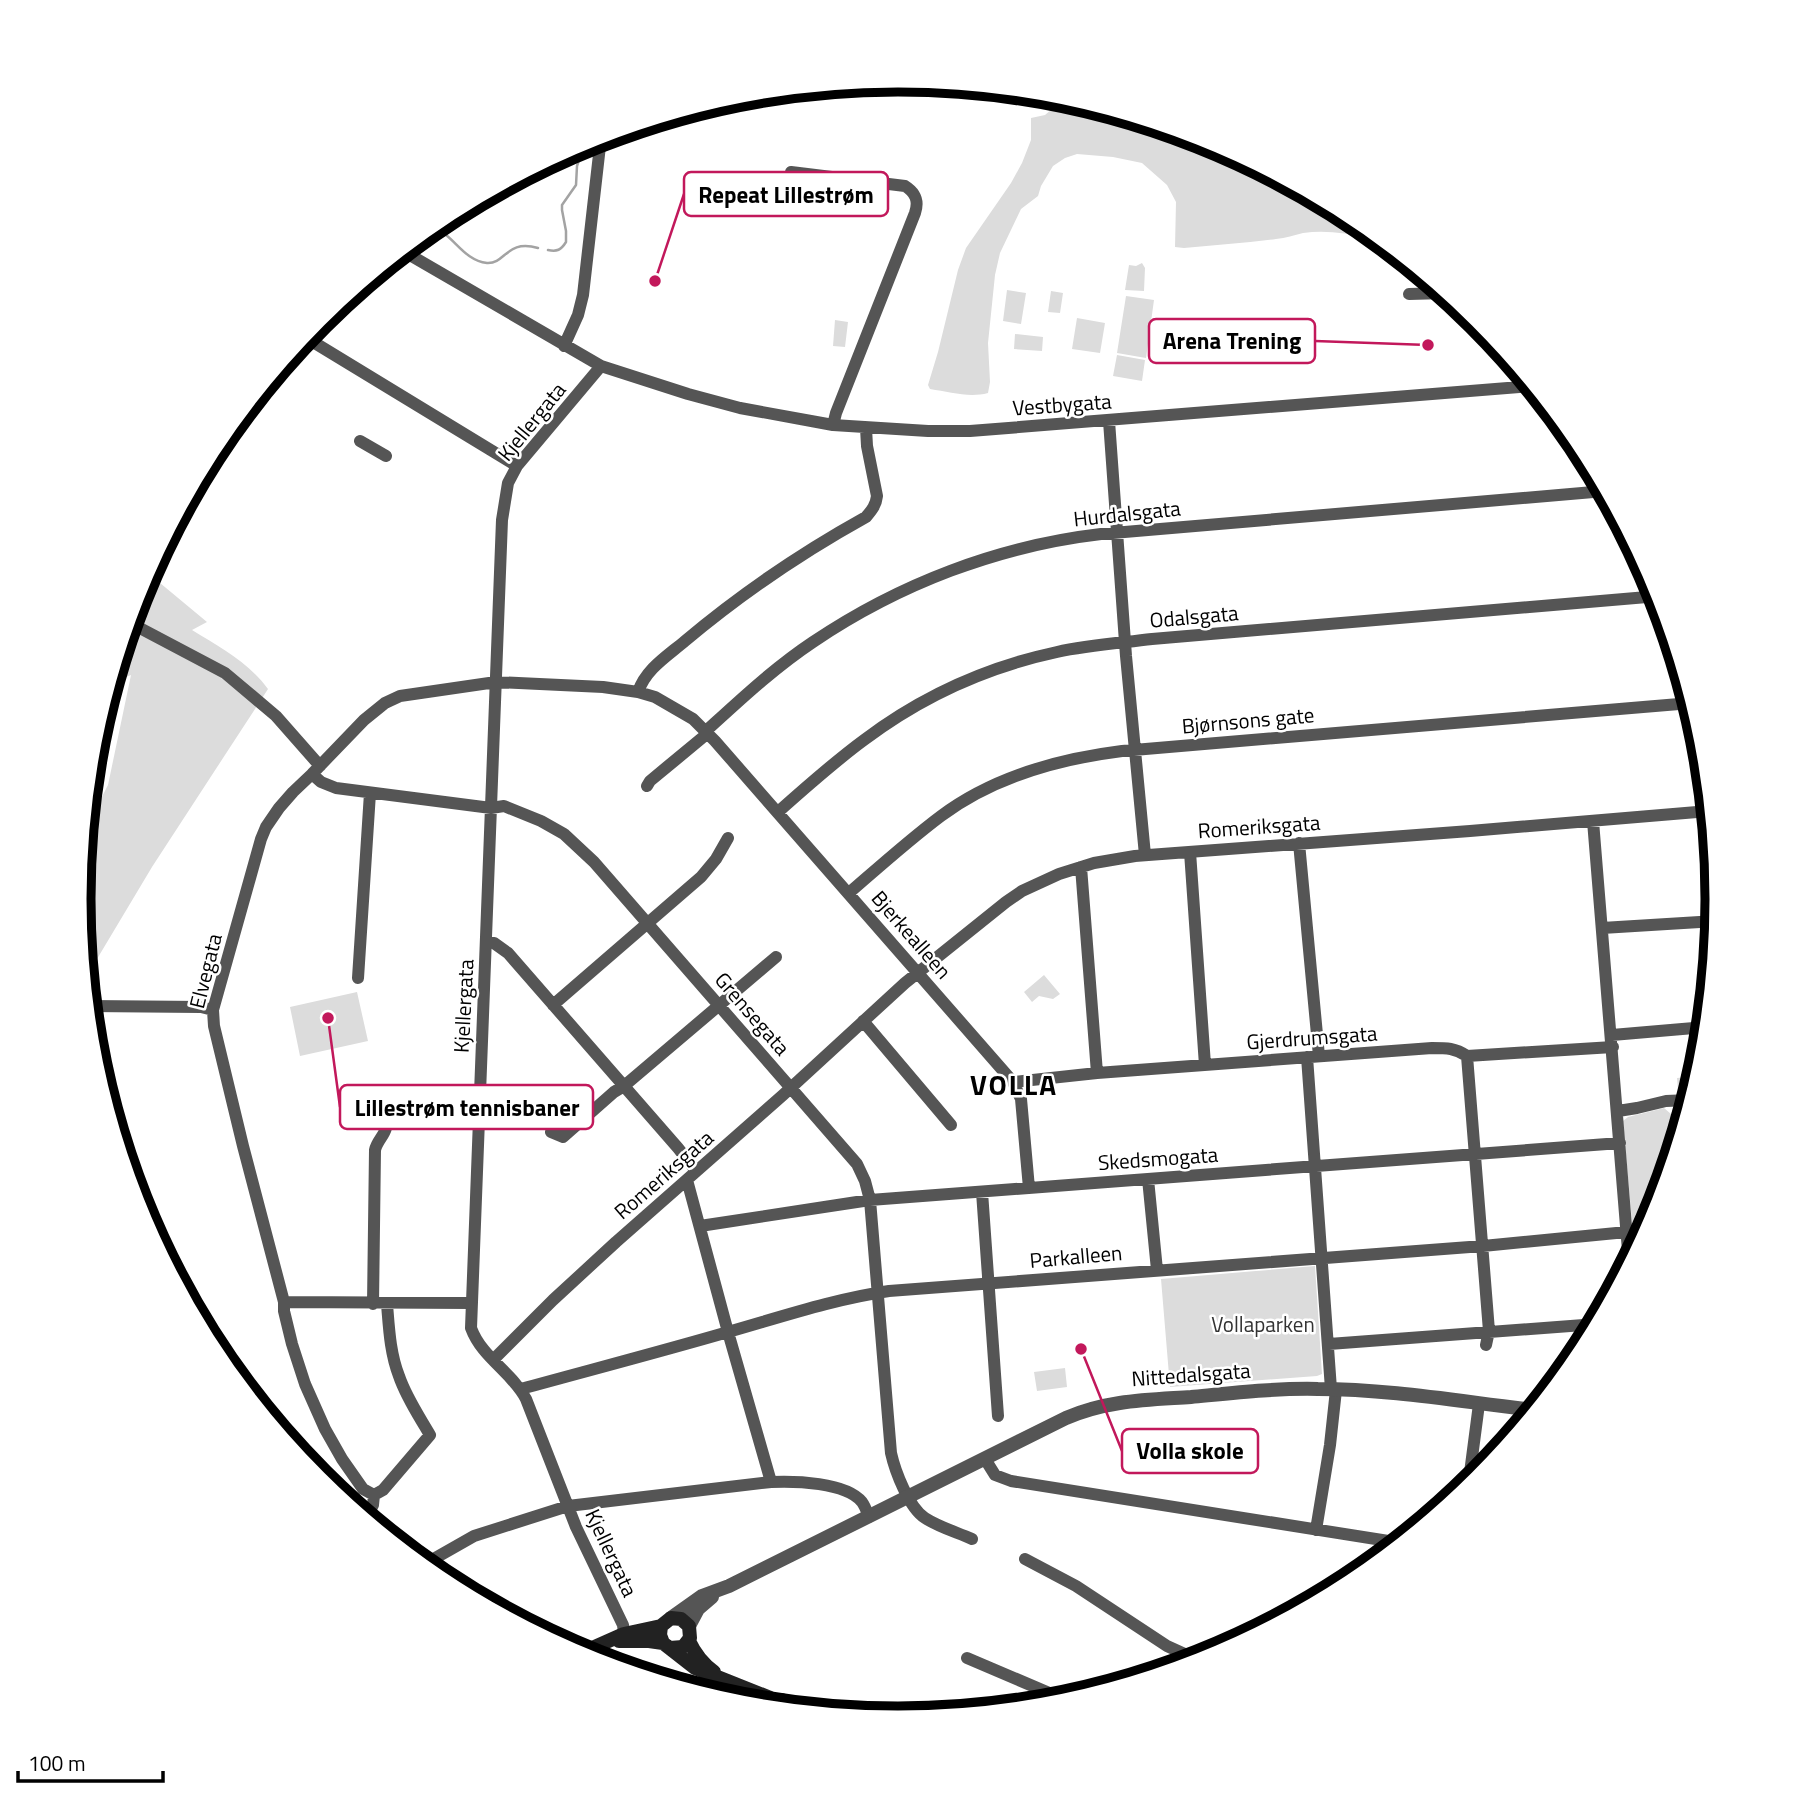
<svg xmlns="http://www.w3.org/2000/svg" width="1797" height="1799" font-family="'Titillium Web',sans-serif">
<rect width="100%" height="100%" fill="#fff"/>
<path fill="#dcdcdc" d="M1065,98l148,44 141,76 14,11v9c-22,-5 -43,-8 -65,-5 -9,2 -17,5 -27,6 -30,4 -61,6 -92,9l-9,-1 1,-45 -9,-17 -25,-22 -29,-6 -36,-3 -12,4 -12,8 -12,20 -3,10 -17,13 -21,44 -5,22 -7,68 2,39 -2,11c-19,5 -38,-1 -58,-4l-2,-4 10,-33 20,-82 8,-22 45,-65 11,-20 9,-23v-22l14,-3z
M1142,263l3,5 -1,23 -19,-1 4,-25 7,1z
M1007,290l19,3 -5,31 -18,-3z
M1051,291l12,2 -3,20 -12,-1z
M1126,296l28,4 -8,58 -29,-5z
M1077,318l28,5 -5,30 -28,-4z
M835,320l13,2 -3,25 -12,-1z
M1015,334l28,3 -1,14 -28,-2z
M1117,355l28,5 -3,21 -29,-5z
M148,573l59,49 -15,8c28,17 56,32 76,59l-116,178 -58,97 -6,24 -9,-89 7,-71 22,-43 23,-110 -19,8 29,-98z
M1044,975l16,19 -7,5 -14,-3 -7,6 -8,-10z
M357,992l11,49 -68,15 -10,-49z
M1698,1076l-5,13 -15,1 -1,-12z
M1664,1108l7,6 3,6c-4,12 -8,21 0,33l-18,61 -4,6 -20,2 -9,-101 5,-4z
M1315,1266l7,108 -5,2 -147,11 -9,-108z
M1065,1368l2,19 -30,4 -3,-19z"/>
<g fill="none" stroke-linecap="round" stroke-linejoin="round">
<path stroke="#a3a3a3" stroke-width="2.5" d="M432,227c22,7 30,33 55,36 19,1 19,-24 51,-15
M548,250c9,2 13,0 18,-8v-11l-4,-21v-5l14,-20 1,-19 6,-18"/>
<path stroke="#555" stroke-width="12" d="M791,172l114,14c11,7 14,15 10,27l-79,200 -3,12
M403,251l198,115 87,28 52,14 93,17 95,6h42l562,-45
M1409,294l36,-1
M305,337l212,129
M564,346l14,-31 5,-20 18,-158
M601,366l-84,100 -9,17 -6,37 -31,808c11,30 41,44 55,71l50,128 47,98 2,16
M1518,369l2,18
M239,418l2,-3
M1109,421l17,235 19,199
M360,441l26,15
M130,621l6,5 89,47 51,43 44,50
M638,692c8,-23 28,-35 47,-51 56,-47 116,-88 181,-124 6,-7 10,-12 11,-21l-10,-50 -1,-18
M706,731c34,-31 68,-63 107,-89 86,-58 185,-96 288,-108l504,-43
M312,774l9,8 15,6 155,20 13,-2 37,15 23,13 30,28 263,302 8,17 5,19 21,253c4,18 18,55 34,65 14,9 31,14 47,21
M647,786l3,-5 58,-48
M778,812c28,-25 56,-50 86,-72 57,-43 123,-73 193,-88 31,-7 63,-9 95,-13l507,-43
M1593,821l36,442
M1299,843l20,213
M1190,852l15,213
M1081,867l16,206
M849,893c30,-26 60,-53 92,-77 52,-39 117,-57 181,-65l569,-48
M1602,928l114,-7
M486,941l8,2 14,10 170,195 18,23
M358,978l12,-185
M553,1005l148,-128 15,-18 12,-21
M89,1006l112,1 12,3
M863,1021l88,104
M1612,1035l82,-7 12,1
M1467,1056l22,275 -3,14
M1307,1057l24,332
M1013,1082l84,-9 335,-25c15,0 23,0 35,8l146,-9
M1618,1111l19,-3 29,-7 24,-1
M551,1132l12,5 51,-45 10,-6 152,-129
M1148,1179l9,91
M687,1180l41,152 43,150
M982,1192l16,224
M700,1226l170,-26 750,-57
M284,1302v9l8,33 13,40 20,45 17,30 21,30 11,6 9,-5 47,-55c-11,-19 -24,-38 -31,-59 -9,-23 -10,-48 -12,-72
M472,1303l-188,-1 -41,-156 -29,-120 -1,-16 48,-171 5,-12 13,-19 14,-16 19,-18 52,-54 21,-17 15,-7 96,-14 107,5 35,5 17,5 38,22 22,22 298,341 8,17 8,89
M373,1304l2,-154c2,-9 9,-14 11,-22 1,-6 -1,-14 -1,-19
M1329,1344l268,-20
M493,1360l60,-60 63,-58 167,-147 122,-112 101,-81 16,-11 37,-17 35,-11 41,-7 335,-25 239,-20
M521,1389c69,-19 138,-37 207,-57 53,-15 106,-33 161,-41l594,-45 164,-16
M985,1459l10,16 16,6 390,62
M1468,1488l11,-84
M366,1518l7,-13 1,-10
M1316,1530l14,-85 6,-55
M1025,1559l51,27 91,60 33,15
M423,1565l51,-29 94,-30 203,-24c23,-1 75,0 91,20 3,4 5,10 7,15
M967,1658l101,43"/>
<path stroke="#555" stroke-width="14" d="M671,1618l31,-22 27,-10 337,-168c42,-18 81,-18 125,-21 42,-4 85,-9 127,-8 73,0 145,13 217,21
M689,1626l9,-17 14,-12"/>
<path stroke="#222" stroke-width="14" d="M619,1641h30l14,2
M689,1641c6,13 14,23 25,31
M670,1648l13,-1 7,-9 -1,-12 -8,-7 -10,-1 -10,8 -1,9 3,8 32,25 73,29 22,12
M579,1654l45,-20 37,-8
M781,1700l35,11"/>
</g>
<g text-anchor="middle" stroke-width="5" stroke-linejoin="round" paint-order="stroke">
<g font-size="21" fill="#000" stroke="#fff">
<text transform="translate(1062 405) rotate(-4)" y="7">Vestbygata</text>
<text transform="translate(532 422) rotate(-51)" y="7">Kjellergata</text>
<text transform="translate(1127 514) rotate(-6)" y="7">Hurdalsgata</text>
<text transform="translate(1194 617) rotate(-5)" y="7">Odalsgata</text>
<text transform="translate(1248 721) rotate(-5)" y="7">Bjørnsons gate</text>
<text transform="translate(1259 827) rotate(-4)" y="7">Romeriksgata</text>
<text transform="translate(911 935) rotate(49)" y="7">Bjerkealleen</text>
<text transform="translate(206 971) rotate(-76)" y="7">Elvegata</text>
<text transform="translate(464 1006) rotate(-87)" y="7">Kjellergata</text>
<text transform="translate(752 1014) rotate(49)" y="7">Grensegata</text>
<text transform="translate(1312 1038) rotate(-4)" y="7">Gjerdrumsgata</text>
<text transform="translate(1158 1159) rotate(-4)" y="7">Skedsmogata</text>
<text transform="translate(664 1175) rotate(-41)" y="7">Romeriksgata</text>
<text transform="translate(1076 1257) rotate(-5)" y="7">Parkalleen</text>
<text transform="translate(1191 1375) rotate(-4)" y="7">Nittedalsgata</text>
<text transform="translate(611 1553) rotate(65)" y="7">Kjellergata</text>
</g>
<g font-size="21" fill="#333" stroke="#fff">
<text x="1263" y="1332">Vollaparken</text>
</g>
<g font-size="28" font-weight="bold" letter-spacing="2" fill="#000" stroke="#fff">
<text x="1014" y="1095">VOLLA</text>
</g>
</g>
<path d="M0 0H1797V1799H0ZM91 899a807 807 0 1 1 1614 0a807 807 0 1 1-1614 0Z" fill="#fff" fill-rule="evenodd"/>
<path fill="none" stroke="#000" stroke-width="9" d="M91 899a807 807 0 1 1 1614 0a807 807 0 1 1-1614 0Z"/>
<path fill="none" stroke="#c2185b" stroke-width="2.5" d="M655 281L684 194M1428 345L1315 341M328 1018L340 1107M1081 1349L1122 1451"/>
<g fill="#c2185b" stroke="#fff" stroke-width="2.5">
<circle cx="655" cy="281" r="7"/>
<circle cx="1428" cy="345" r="7"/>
<circle cx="328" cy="1018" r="7"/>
<circle cx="1081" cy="1349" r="7"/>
</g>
<g fill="#fff" stroke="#c2185b" stroke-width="2.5">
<rect x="684" y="172" width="204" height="44" rx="7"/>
<rect x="1149" y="319" width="166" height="44" rx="7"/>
<rect x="340" y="1085" width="253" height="44" rx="7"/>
<rect x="1122" y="1429" width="136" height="44" rx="7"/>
</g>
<g font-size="23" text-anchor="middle" font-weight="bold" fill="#000">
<text x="786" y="203">Repeat Lillestrøm</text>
<text x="1232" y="349">Arena Trening</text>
<text x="467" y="1116">Lillestrøm tennisbaner</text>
<text x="1190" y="1459">Volla skole</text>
</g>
<path d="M18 1771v10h145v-10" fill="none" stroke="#000000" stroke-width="3.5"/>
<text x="28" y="1771" font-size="21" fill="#000000" stroke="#ffffff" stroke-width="5" paint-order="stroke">100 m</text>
</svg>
